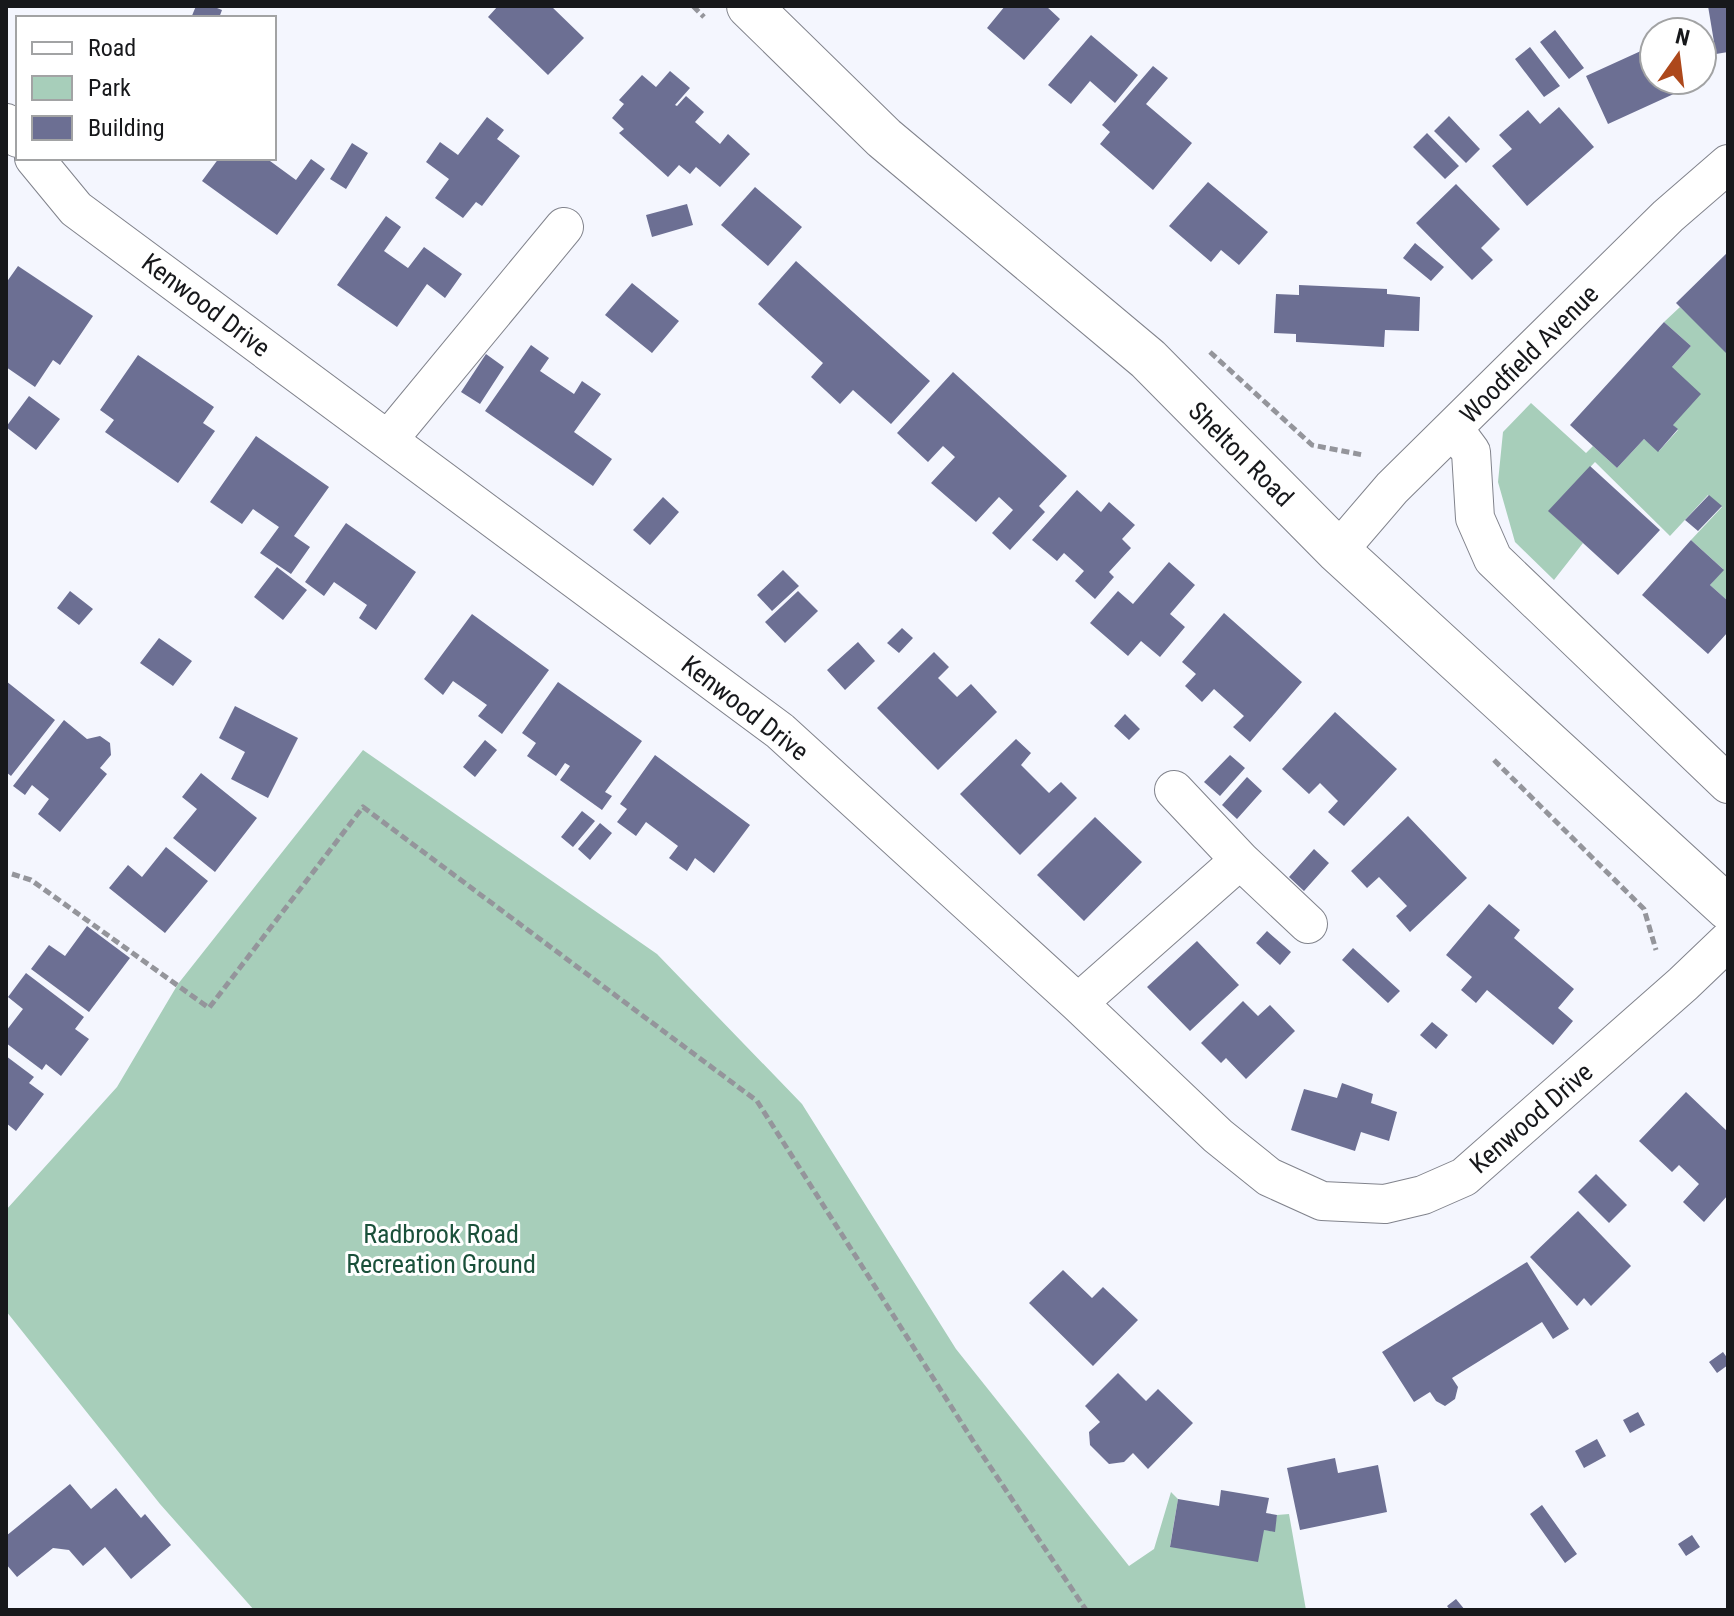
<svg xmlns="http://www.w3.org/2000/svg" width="1734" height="1616" font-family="'Roboto Condensed',sans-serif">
<rect width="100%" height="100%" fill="#f4f6fe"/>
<path fill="#a7ceba" d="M1680,307l48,45v249l-18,-16 13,-16 -32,-29 31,-33 -14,-12 -38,41 -75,-74 -46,49 34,32 -29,37 -39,-38 -17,-60 5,-50 28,-29 55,50 7,-7 24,22 27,-29 15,12 19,-21 -5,-5 -1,-58 19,-21 -27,-24z
M363,750l294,204 145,150 154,245 173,217 25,-17 17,-57 7,7 -8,47 94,-16 10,1 3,-16 12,-1 17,96h-1052l-94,-106 -154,-193v-101l111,-123 61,-103z"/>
<path fill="#6c6f93" d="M196,6h16l10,4 -3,8h-28z
M498,6h53l33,32 -36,37 -60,-58z
M1005,6h41l14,13 -36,41 -37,-32z
M1708,6h20v46l-12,2z
M1555,30l29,38 -15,11 -29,-37z
M1091,35l47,40 -23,28 -25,-22 -19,23 -23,-19z
M1654,45v35h31l4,7 -81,37 -22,-48z
M1530,47l30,39 -16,11 -29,-38z
M1153,66l15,12 -22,26 46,39 -39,47 -53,-46 10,-12 -8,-7z
M670,71l20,17 -15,17 2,1 9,-10 18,16 -9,10 25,22 8,-10 22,20 -30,33 -24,-20 -6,7 -11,-9 -11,12 -49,-44 5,-4 -12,-11 12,-14 -5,-4 23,-25 14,12z
M1559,107l35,40 -67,59 -35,-40 20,-17 -13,-14 29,-25 12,14z
M1449,116l31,33 -14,14 -32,-32z
M487,117l17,13 -7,9 23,17 -38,50 -6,-4 -13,16 -28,-20 14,-19 -23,-17 14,-20 18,13z
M1427,133l32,33 -14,13 -32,-32z
M352,143l16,10 -22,36 -16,-10z
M219,158h53l-2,3 26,19 15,-21 14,10 -48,66 -75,-54z
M1208,182l60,50 -29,33 -18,-15 -10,12 -42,-36z
M1456,184l44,45 -19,19 12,12 -21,20 -56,-57z
M755,187l47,40 -34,39 -47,-41z
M687,204l6,21 -41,12 -6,-22z
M386,216l15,11 -17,24 24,17 16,-21 38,27 -17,24 -18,-14 -30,43 -60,-42z
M1415,243l29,24 -13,14 -28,-23z
M1728,252v100l-1,2 -51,-51z
M796,261l134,120 -39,43 -38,-34 -13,14 -29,-27 12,-14 -65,-59z
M18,266l75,50 -33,49 -7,-5 -18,27 -29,-20v-84z
M632,283l47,38 -27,32 -47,-38z
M1299,285l88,4v5l33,3 -1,34 -34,-1 -1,17 -88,-5v-8l-22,-1 2,-39 23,1z
M1664,322l27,24 -19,21 29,27 -28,31 5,4 -20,23 -14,-13 -27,29 -47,-43z
M531,345l18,13 -9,13 34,23 8,-13 19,13 -27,38 38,27 -19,27 -108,-75z
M486,354l18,13 -24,37 -19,-12z
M138,355l76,52 -11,16 12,8 -37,52 -73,-51 9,-12 -14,-10z
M953,372l114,104 -28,30 6,6 -35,38 -18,-17 21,-23 -14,-13 -23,25 -45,-39 24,-26 -12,-11 -15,16 -31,-29z
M29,396l31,23 -24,31 -30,-23z
M256,436l73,51 -35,49 16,11 -19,27 -31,-21 19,-26 -26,-18 -11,15 -32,-22z
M1590,466l70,64 -42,45 -70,-64z
M1077,490l24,22 8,-10 26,23 -13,14 9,9 -22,24 5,5 -19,22 -20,-18 9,-10 -20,-18 -7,8 -25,-21z
M1709,495l13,11 -24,25 -13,-11z
M663,497l16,15 -29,33 -17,-15z
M346,523l70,49 -40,58 -17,-12 8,-13 -33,-23 -10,14 -19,-14z
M1691,540l33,30 -14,15 18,16v31l-20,22 -66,-59z
M1169,562l26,23 -25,29 15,13 -25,30 -19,-16 -13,15 -38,-33 28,-32 15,13z
M277,567l30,23 -24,30 -29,-23z
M783,570l16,16 -27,25 -15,-16z
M70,591l23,18 -14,16 -22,-17z
M798,591l20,20 -33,32 -20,-21z
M1224,613l78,69 -52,60 -17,-15 11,-11 -30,-27 -12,13 -17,-16 11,-12 -14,-12z
M472,614l77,56 -47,64 -24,-18 9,-11 -34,-24 -10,14 -19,-16z
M902,628l11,10 -14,15 -12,-10z
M159,638l33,23 -19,25 -33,-23z
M858,642l17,19 -30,29 -18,-20z
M934,652l15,15 -11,11 19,19 14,-13 26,28 -59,58 -61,-62z
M6,681l49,39 -44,56 -5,-4z
M558,682l84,59 -37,51 7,4 -10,14 -42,-30 10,-14 -5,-3 -9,13 -29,-20 9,-13 -14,-10z
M235,706l63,32 -30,60 -37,-19 14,-27 -26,-14z
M1335,712l62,57 -53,57 -16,-14 10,-11 -18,-18 -11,11 -27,-25z
M1125,714l15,15 -11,11 -15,-14z
M64,720l23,19 13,-3 10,7 1,12 -11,13 7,6 -47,58 -22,-18 11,-15 -17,-14 -7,10 -12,-9z
M1016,739l15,14 -10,12 28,28 12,-11 16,16 -57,57 -60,-61z
M485,740l12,10 -22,27 -12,-10z
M655,755l95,70 -36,48 -19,-15 -8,13 -18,-13 9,-12 -32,-24 -10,14 -19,-14 10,-13 -7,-5z
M1230,755l15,13 -25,28 -16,-14z
M201,773l56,45 -42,54 -42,-34 24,-29 -15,-12z
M1247,777l15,14 -25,28 -15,-14z
M582,811l13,10 -22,26 -12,-10z
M1408,816l59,62 -57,54 -14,-16 11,-10 -28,-29 -12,11 -16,-17z
M1095,817l47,45 -58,59 -47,-46z
M600,823l12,10 -22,27 -12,-11z
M166,847l42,34 -43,52 -56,-45 19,-23 14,12z
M1314,849l15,14 -25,28 -15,-14z
M1489,904l31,26 -6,8 60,51 -16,19 15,13 -20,24 -66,-55 -11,13 -15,-13 11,-13 -26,-22z
M87,926l43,32 -41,54 -58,-43 18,-24 16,11z
M1267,931l24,21 -11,13 -24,-22z
M1197,941l42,44 -49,46 -43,-44z
M1353,948l47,43 -12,12 -46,-43z
M26,973l58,44 -9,12 14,10 -28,37 -15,-12 -4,6 -36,-27v-12l17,-22 -15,-12z
M1243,1001l15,15 12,-11 25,26 -49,48 -20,-21 -5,5 -20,-20z
M1432,1022l16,13 -12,14 -16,-14z
M6,1056l28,21 -5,6 15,11 -28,37 -10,-8z
M1342,1083l31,11 -2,9 26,9 -8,29 -28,-9 -6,19 -64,-21 13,-41 33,9z
M1686,1092l42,40v63l-24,27 -21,-20 16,-18 -20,-19 -7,7 -33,-31z
M1596,1174l31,31 -18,18 -31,-31z
M1578,1211l53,55 -40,40 -7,-8 -7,8 -47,-49z
M1527,1262l42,67 -16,10 -11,-17 -90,56 6,9 -3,12 -10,7 -9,-5 -6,-9 -16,10 -32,-50z
M1063,1270l29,28 11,-11 35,33 -45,46 -64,-63z
M1723,1352l5,7v6l-11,8 -8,-11z
M1118,1373l28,28 12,-12 35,34 -45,46 -15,-16 -9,9 -15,2 -19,-19 -1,-13 11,-10 -15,-16z
M1638,1412l7,13 -15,8 -7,-13z
M1597,1439l9,17 -22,12 -9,-17z
M1335,1458l3,15 40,-8 9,47 -87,18 -13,-62z
M70,1484l21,25 25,-21 25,30 4,-4 26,31 -40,34 -26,-32 -22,19 -14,-16 -16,-2 -36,29 -11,-13v-28z
M1221,1490l48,8 -3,15 11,2 -2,17 -11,-2 -6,32 -88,-15 8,-48 41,7z
M1542,1505l35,49 -12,9 -35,-49z
M1692,1535l8,12 -14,9 -8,-12z
M1456,1599l9,11h-15l-3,-4z"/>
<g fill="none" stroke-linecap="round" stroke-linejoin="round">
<g stroke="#81838c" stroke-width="40">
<path id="minor" d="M6,123l12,15
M34,158l42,51 704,522 298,272 140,133 51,41 53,24 63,3 38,-9 41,-18 219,-193 45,-43
M1454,429l17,23 4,66 18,41 235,225
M388,440l176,-213
M1338,551l54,-63 276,-272 60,-52
M1240,860l68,64
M1078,1003l162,-143 -66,-70"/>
</g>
<g stroke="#81838c" stroke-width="46">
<path id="secondary" d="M749,6l135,132 264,221 190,192 390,357"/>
</g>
<path stroke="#94959b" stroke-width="5" stroke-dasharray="8 4" stroke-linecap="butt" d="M693,6l11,11
M1210,352l102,93 51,10
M1494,760l150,149 12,41
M12,874l19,6 178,128 154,-201 394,294 218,343 111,166"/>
<use href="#minor" stroke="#fff" stroke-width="38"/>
<use href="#secondary" stroke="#fff" stroke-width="44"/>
</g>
<g text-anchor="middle" stroke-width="6" stroke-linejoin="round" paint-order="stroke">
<g font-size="26" fill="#17181b" stroke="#fff">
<text transform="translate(206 305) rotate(37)" y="9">Kenwood Drive</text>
<text transform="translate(1529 354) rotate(-45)" y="9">Woodfield Avenue</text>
<text transform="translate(1241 454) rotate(45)" y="9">Shelton Road</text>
<text transform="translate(745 708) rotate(38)" y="9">Kenwood Drive</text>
<text transform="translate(1531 1118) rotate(-41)" y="9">Kenwood Drive</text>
</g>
<g font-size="26" fill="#1a503a" stroke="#fff">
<text x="441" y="1243">Radbrook Road<tspan x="441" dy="30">Recreation Ground</tspan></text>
</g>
</g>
<rect width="1734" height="1616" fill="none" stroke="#17181b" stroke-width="16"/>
<rect x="16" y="16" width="260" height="144" fill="#ffffff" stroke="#a2a3a4" stroke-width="2"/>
<rect x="32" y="42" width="40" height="12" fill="#ffffff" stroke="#a2a3a4" stroke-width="2"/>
<text x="88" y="56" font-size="24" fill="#17181b">Road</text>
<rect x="32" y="76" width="40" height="24" fill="#a7ceba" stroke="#a2a3a4" stroke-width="2"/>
<text x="88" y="96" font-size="24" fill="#17181b">Park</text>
<rect x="32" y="116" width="40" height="24" fill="#6c6f93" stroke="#a2a3a4" stroke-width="2"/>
<text x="88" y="136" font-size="24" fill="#17181b">Building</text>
<g transform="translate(1678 56) rotate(14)"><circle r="38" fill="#ffffff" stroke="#a2a3a4" stroke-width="2"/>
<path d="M0-6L14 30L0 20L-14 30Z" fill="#ad481b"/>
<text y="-12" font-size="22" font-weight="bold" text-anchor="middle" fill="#17181b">N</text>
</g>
</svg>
